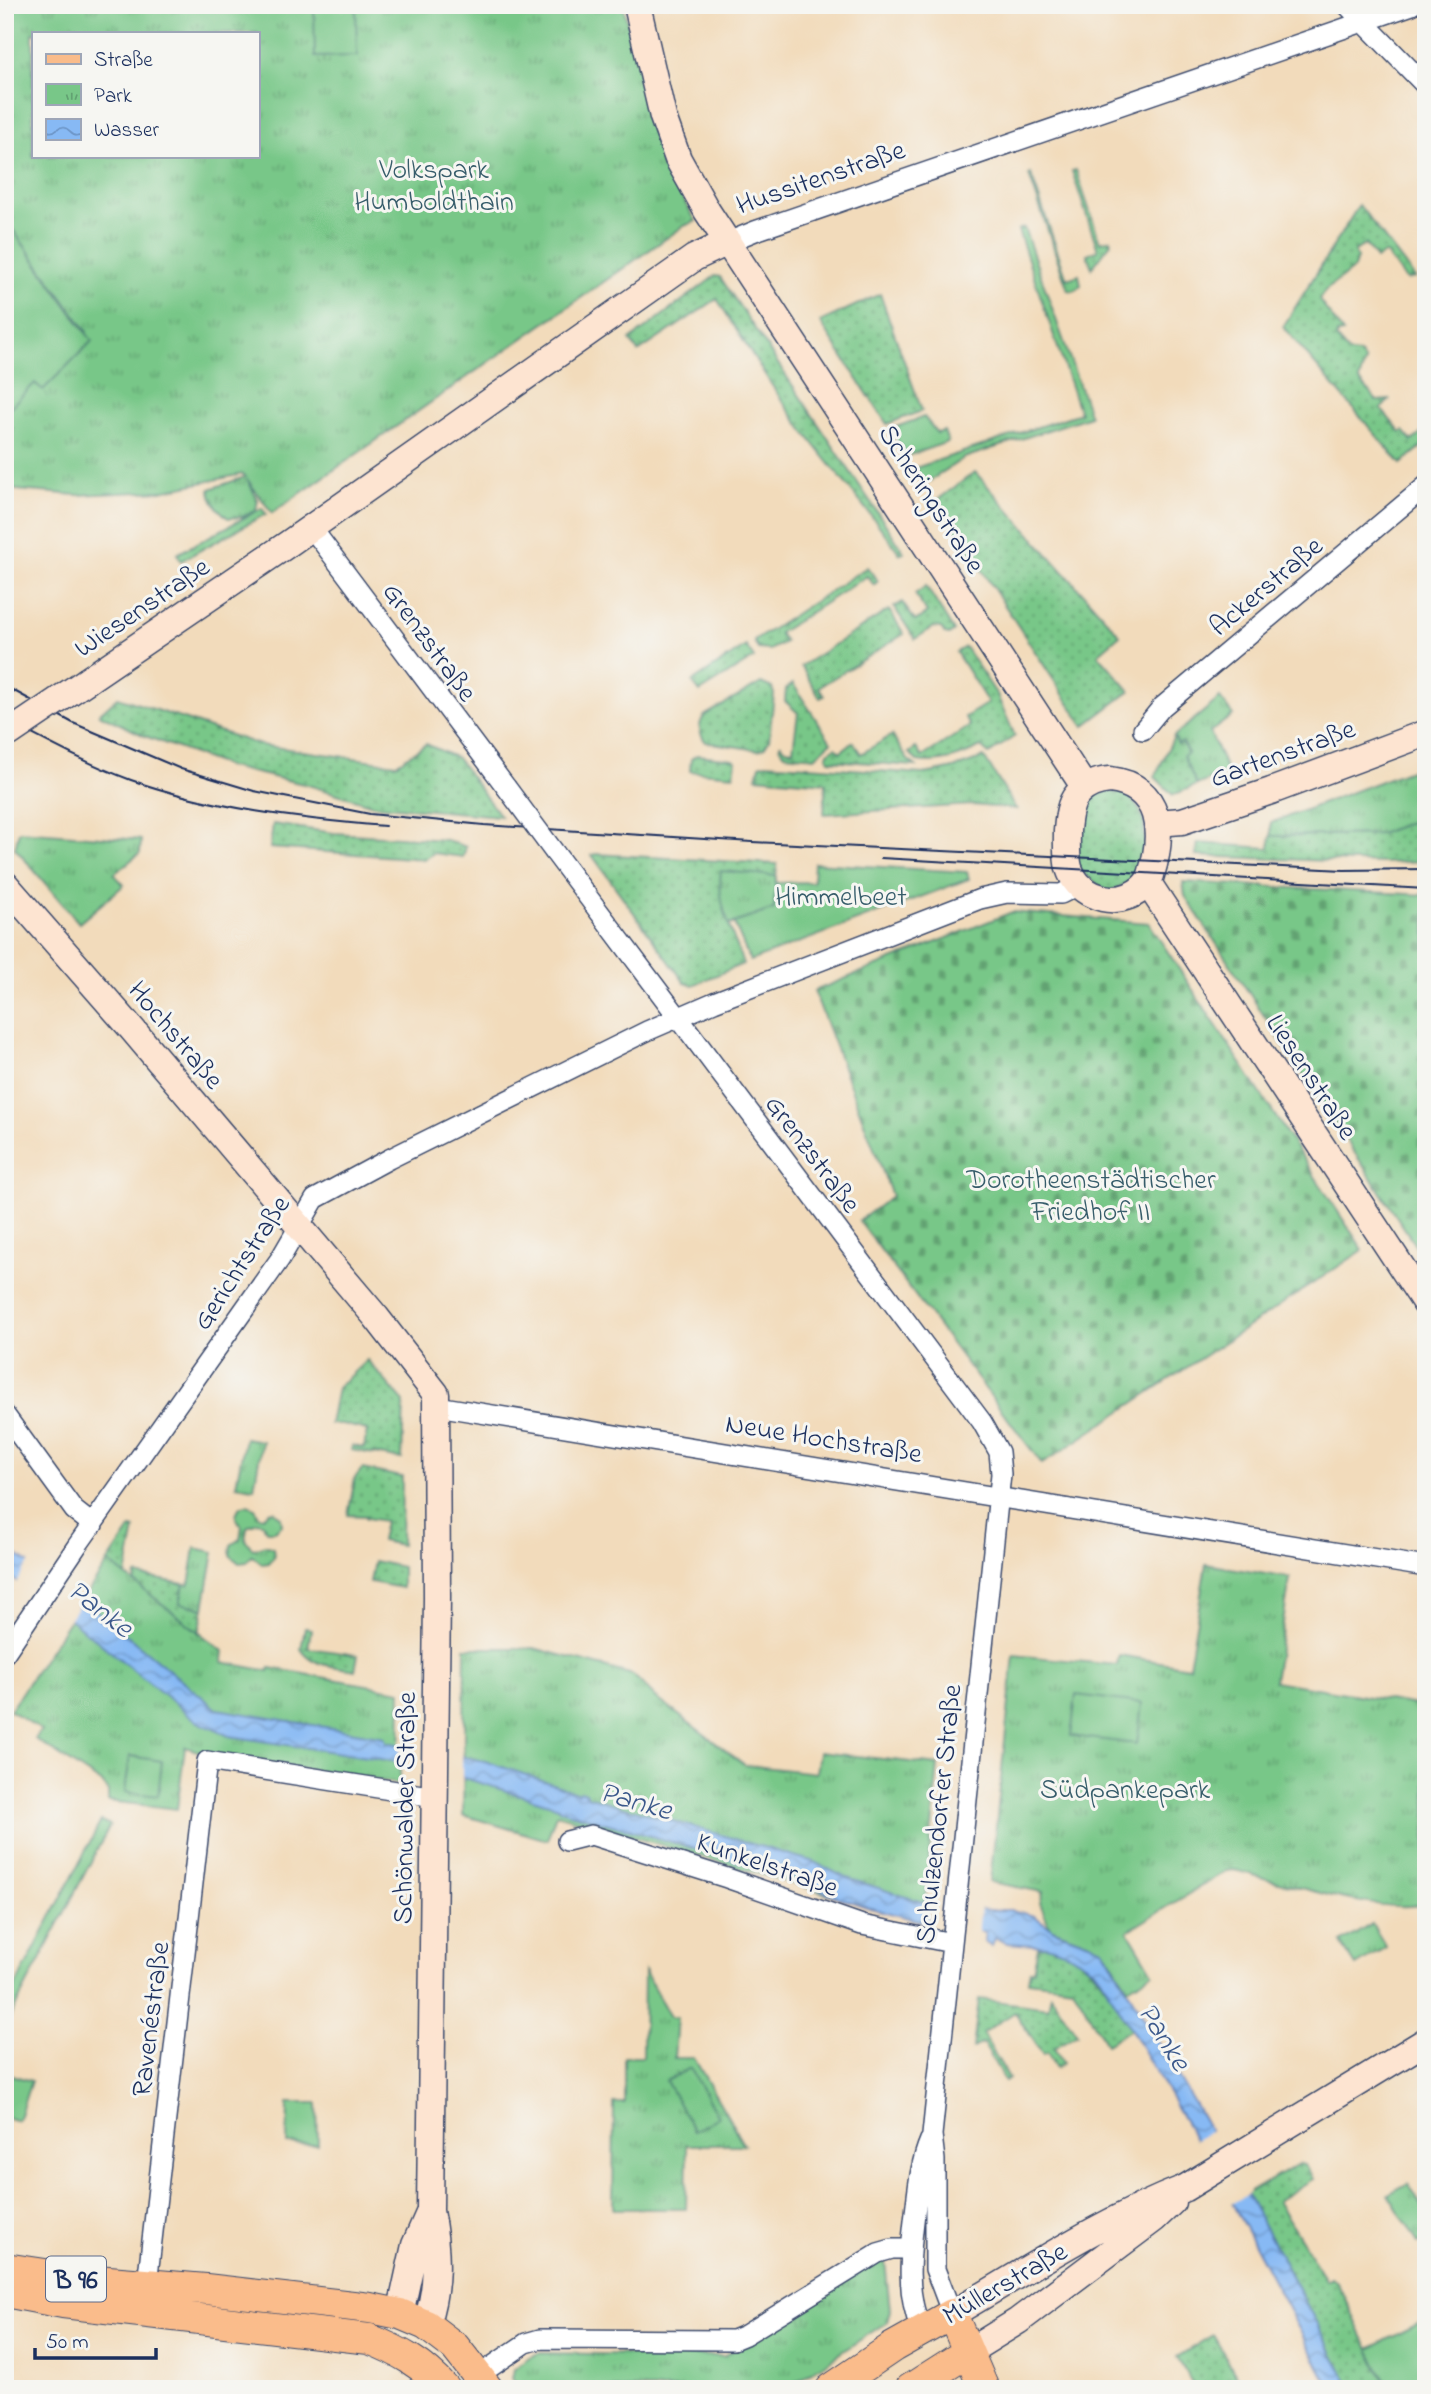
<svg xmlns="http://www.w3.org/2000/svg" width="1431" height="2394" font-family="'Indie Flower',sans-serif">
<defs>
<pattern id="grass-dots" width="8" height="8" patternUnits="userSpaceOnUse" patternTransform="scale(1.75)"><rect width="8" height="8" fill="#78c788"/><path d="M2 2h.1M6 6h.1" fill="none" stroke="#62a272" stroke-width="1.8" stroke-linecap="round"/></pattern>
<pattern id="cemetery-stones" width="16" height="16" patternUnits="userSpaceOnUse" patternTransform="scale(1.75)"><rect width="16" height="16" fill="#78c788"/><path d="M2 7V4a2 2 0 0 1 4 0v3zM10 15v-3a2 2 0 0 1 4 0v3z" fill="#62a272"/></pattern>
<pattern id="park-tufts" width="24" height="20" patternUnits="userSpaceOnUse" patternTransform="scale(1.75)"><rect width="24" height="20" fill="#78c788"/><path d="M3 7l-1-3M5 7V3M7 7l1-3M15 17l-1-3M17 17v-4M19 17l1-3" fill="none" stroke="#62a272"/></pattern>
<pattern id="water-waves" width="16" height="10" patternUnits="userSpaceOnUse" patternTransform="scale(1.75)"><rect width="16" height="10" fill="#87b9f4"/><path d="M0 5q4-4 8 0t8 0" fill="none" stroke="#6e97c9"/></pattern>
</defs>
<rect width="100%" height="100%" fill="#f6f6f2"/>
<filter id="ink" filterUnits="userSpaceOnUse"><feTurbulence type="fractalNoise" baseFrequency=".0143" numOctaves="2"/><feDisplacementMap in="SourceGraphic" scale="14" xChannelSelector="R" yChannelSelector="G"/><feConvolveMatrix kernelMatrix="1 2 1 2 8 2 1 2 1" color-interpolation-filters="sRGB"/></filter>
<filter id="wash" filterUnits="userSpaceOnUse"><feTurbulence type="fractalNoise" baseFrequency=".00686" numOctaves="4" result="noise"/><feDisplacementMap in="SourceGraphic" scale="28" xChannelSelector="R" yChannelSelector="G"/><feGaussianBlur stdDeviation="1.57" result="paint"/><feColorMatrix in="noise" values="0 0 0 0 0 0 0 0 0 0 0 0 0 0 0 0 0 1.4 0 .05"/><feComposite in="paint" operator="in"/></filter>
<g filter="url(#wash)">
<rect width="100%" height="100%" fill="#f2dbbb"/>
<path fill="url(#grass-dots)" stroke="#4a7b73" stroke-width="2" d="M1076,170l24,72 11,-3v4l-19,25 -5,-14 11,-4 -26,-79z
M1031,174l36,105 12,-4 2,10 -7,6 -6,-1 -39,-115z
M1359,205l56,73 -9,2 -21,-27 -9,6 -11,-15 -11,8 3,6 -3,10 -29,23 -6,9 24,33 -6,1 -1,4 13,15 11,1 5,8 -6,18 18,21 12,-1 -8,9 20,24 3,-2 8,10 10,-8 4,5v5l-25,21 -118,-137z
M715,276l5,1 184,275 -4,2c-28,-40 -60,-76 -90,-115 -34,-44 -63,-93 -93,-140l-79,53 -8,-12z
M880,294l42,117 -35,13 -67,-102z
M975,472l145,163 -22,19 32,37 -46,35 -148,-225z
M867,567l11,14 -4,4 -7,-9 -88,57 6,9 -15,8 -12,-1 -4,-8z
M926,586l28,45 -5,4 -4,-1 -4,-6 -7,-1 -19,12 -21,-32 8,-5 13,19 12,-8 -12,-19z
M889,610l15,24 -85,53 5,9 -4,2 -19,-32z
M746,646l8,12 -54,34 -8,-10z
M965,647l32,48 18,41 -26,18 -8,-7c-20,10 -41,18 -64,14l-8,-8 7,-5 6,9 48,-31 -5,-9 23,-14 -32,-51z
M761,683l11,5 2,6 -5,46 -5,8 -6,2 -52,-8c-7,-8 -8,-17 -2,-26z
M793,684l38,58 -16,15 -30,-3 -5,-6 1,-4 5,5 7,1 5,-37 -13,-12 1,-12z
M118,697l142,48 136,19 30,-20 31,14 43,58 -127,-11 -65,-20 -79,-18 -84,-31 -46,-22z
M892,735l16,25 8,6 -87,-6 -2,-4 1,-4 8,-5 4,5 13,-10 8,12z
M1174,736l4,8 4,-2 6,11 -4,3 13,29 -24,10 -18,-18z
M697,755l36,4 3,2 -2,14 -44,-4 1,-12z
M984,757l32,52 -43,-4 -149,9 2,-31 -69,-6 3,-12 5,-2 158,11c21,-3 41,-7 61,-17z
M1100,791l26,2c5,6 10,12 14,18 8,16 4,51 -1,67l-31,14 -29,-22 -3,-10 6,-53z
M1426,816v45l-42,2 -188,-7 2,-13 71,5 2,-12 108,-2z
M273,824l61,9 112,7 20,7 -3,10 -30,-4 -8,6 -155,-11z
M595,854l182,10 -3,45 -45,16 14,39 -50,21 -8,-2 -93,-128z
M367,1360l37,42 -2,57 -51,-9 1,-4 12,2 3,-18 -25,-6h-12l7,-36z
M362,1469l40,8 -1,68 -20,-4 4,-20 -19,-3v-2l-18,-1 7,-37z
M131,1528l4,1 -9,47 -18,-14z
M374,1561l28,6v21l-32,-6z
M136,1575l48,9 -4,19 24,5 -5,25 -64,-50z
M305,1628l6,1 -3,19 50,7 -3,15c-20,-4 -43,-3 -54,-21z
M1047,1946c50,13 60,43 84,83l-25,15 -33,-57 -45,-6 2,-11 3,1 5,-24z
M1051,1995l26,39 -23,14 9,15 -7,5 -9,-15 -4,2 -28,-43 -33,21 27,45 -4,3 -22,-38 -10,5 6,-49 69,9z
M1300,2163l4,1 9,15 -36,22 49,79 5,-3 6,5 51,107h-36l-105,-195z
M1213,2335l31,54h-36l-3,-5 -10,5 -18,-32z"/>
<path fill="url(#cemetery-stones)" stroke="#4a7b73" stroke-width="2" d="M1183,882l243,13v366l-241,-365z
M1012,912l137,11 214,327 -321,214 -183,-243 33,-25 -78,-205z"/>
<path fill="url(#park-tufts)" stroke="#4a7b73" stroke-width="2" fill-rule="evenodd" d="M5,5h618l34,139 14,34 25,43 -12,5 -412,287 -25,-34 11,21 -2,10 -14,7 -14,1c-10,-9 -17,-15 -18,-29l35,-12 -2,-3 -82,17 -84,4 -72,-6v-77l30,-29 8,7 49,-49 -7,-7 2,-3 -82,-112zM33,33h224v123h-224z
M1220,698l13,17 -23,17 17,40 -30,13 -14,-29 5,-3 -6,-11 -4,2 -4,-8z
M1426,764v52l-47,18 -108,2v-13z
M19,831l122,9 -1,13 -26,21 10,11 -45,38 -64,-75z
M721,871l55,5 -2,33 -45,16c-7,-18 -11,-35 -8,-54z
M245,1438l17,3 -8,47 -18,-3z
M248,1505l7,3 4,8 4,1 6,-5 5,-1 7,6 1,8 -7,6h-8l-5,-8 -5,-1 -10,5 -2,13 8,9 12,-4 8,3 1,9 -5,6 -7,1 -10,-8 -5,6 -8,1 -9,-8 1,-10 9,-6 2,-13 -6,-7c0,-9 4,-14 12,-14z
M195,1548l19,4 -10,56 -24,-5 4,-19 5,1z
M108,1562l115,89 -1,11 47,9 1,-3 131,23 -1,93 -193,-30 -22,-7 -8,62 -69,-8v-10l-5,-7 -68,-45 6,-9 -31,-20z
M1206,1564l84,14 -16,103 143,24 9,-52v251c-48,11 -142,-22 -192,-34l-8,1 -98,60 25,42 -25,15 -25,-40 -53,-20 -10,-25 3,-11 -53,-10 24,-227 103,10 2,-10 70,12z
M465,1648h69l99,27 22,22 90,68 71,8 3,-21 119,13 -15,157 -367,-108 -9,26 -84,-25z
M1372,1924l14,23 -30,19 -15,-23z
M644,1970l26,47 7,1 -3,40h20l50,87h-57l-1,64h-73l1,-106h10v-46h19z
M1408,2183l18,29v28l-8,3 -30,-49z
M880,2258l5,3 5,49 -3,12 -101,67h-268l-6,-11 2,-9 15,-12 10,-4 185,3z"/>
<path fill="#78c788" stroke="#4a7b73" stroke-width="2" d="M314,5h42l1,51 -42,1z
M5,219l87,122 -49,49 -8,-7 -30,29z
M1024,228l66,188 -126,42 -39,26 -10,-16 165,-55 -62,-183z
M924,417l13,16 7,-2 4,11 -41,14 -17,-27z
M262,508l4,6 -85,47 -4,-7z
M814,863l153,9 2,7 -219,82 -16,-38 40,-14 2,-26 37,-1z
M1076,1695l66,8 -5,41 -66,-8z
M130,1756l32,5 -4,35 -33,-4z
M101,1821l9,4 -105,202v-21z
M690,2068l28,49 -24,14 -28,-50z
M5,2073l26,8 -13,40 -13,-4z
M288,2103h29l1,42 -31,-1z
M1426,2320v69h-37l-20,-40z"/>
<path fill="url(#water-waves)" stroke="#5174a9" stroke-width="2" d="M5,1547l77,52 135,110 167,28 2,5 99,19 94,32 1,-2 7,2v3l227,66 30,15 81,26 62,7h25l22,6 20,14 49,18 144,246 105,195h-21l-99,-186 -131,-225 -6,-8 -26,-16 -22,-8 -40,-3 -12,-5 -3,8 -8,-5 1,-9 -57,-9 -61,-16 -27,-9 -48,-21 -232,-67 -1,-3 -95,-29 -64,-16 -171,-26 -31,-14 -128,-103 -53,-37 -12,-10z"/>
<path fill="#f2dbbb" d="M31,1560l53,36 -16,25 -53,-36z
M400,1740l62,12v27l-19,-3 -43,-11z
M930,1900l51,6 -3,28 -51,-8z
M1212,2130l38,63 -21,12 -37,-63z"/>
</g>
<g filter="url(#ink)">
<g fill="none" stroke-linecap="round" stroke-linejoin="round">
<g stroke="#3b496c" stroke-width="22">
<path id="street" d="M1347,5l79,81
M728,242l27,-11 657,-226
M311,527l195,260
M1143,730l19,-23 264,-221
M555,853l427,569 17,30 2,22 -69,661 3,25v109l17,45
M437,1406l989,161
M5,1415l69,95 19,15
M5,1653l72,-107 203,-287 35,-60 74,-40 258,-128 67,-29 266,-103 27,-6 54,1 18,-9
M567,1841l24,-6 136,43 135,47 90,18
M147,2284l60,-523 228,36
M921,2330c-16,-40 -11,-75 -6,-117 3,-25 5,-50 15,-73
M479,2375l47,-32 14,-4 193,1 12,-5 133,-82 14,-4h18"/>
</g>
<g stroke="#3b496c" stroke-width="29">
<path id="secondary" d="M637,5l26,112 15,42 29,52 378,577
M88,680l200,-136 406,-286 34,-16
M1110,780c52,6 54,54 41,95 -4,10 -12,17 -22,21 -24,9 -52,-3 -60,-28 -3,-11 -2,-26 -2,-37 1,-12 2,-27 10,-36 8,-10 21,-14 33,-15z
M1157,823l25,-2 12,-4 77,-26 155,-58
M1148,883l278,421
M5,884l127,145 244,288 60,77 1,203 -7,614c8,41 9,74 -4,114
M400,2314l15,-69 15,-34
M952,2314c76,-44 150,-94 233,-126l241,-147
M968,2352l50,-31 136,-102 18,-17"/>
</g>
<g stroke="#3b496c" stroke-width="32">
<path id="primary" d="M5,2268l67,10 134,11 164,19 30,6 26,11 29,22 33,42
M5,2292l58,11 306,36c30,12 54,25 76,50
M831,2389l62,-42 59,-33 32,75
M910,2389l58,-37"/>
</g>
<use href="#street" stroke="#fff" stroke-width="19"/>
<use href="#secondary" stroke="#fde4d1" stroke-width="26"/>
<use href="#primary" stroke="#fabc8b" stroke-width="30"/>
<path stroke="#1b2f5e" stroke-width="2" d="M5,686l68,37 108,46 73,22 116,23 114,11 268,17 592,28 82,-1
M5,720c41,21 82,44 126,60 83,29 167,39 254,46
M881,858l545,31"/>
<g stroke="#3b496c" stroke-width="22" stroke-linecap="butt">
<path id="street-bridge" d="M506,787l49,66"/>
</g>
<g stroke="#3b496c" stroke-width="29" stroke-linecap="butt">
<path id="secondary-bridge" d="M8,734l80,-54"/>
</g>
<use href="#street-bridge" stroke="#fff" stroke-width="19"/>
<use href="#secondary-bridge" stroke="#fde4d1" stroke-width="26"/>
</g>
</g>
<g text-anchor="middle" stroke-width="6" stroke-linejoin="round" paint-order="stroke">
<rect fill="#f6f6f2" stroke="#5d6b8a" stroke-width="2" x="46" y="2256.5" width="60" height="45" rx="5"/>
<g font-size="26" font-weight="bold" fill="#1b2f5e">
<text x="76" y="2288">B 96</text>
</g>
<g font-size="28" fill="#375d6b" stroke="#f6f6f2">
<text x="434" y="178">Volkspark<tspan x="434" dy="32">Humboldthain</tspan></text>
<text x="841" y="905">Himmelbeet</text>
<text x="1091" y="1188">Dorotheenstädtischer<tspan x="1091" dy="32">Friedhof II</tspan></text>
<text x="1125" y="1798">Südpankepark</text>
</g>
<g font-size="28" fill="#1b2f5e" stroke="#f6f6f2">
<text transform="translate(820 176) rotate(-19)" y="10">Hussitenstraße</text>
<text transform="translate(933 498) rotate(57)" y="10">Scheringstraße</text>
<text transform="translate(1265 585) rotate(-40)" y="10">Ackerstraße</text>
<text transform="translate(141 606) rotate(-34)" y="10">Wiesenstraße</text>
<text transform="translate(431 641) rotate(54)" y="10">Grenzstraße</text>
<text transform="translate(1282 752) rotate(-20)" y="10">Gartenstraße</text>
<text transform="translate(177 1034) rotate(50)" y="10">Hochstraße</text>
<text transform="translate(1313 1076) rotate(57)" y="10">Liesenstraße</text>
<text transform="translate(814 1153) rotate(53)" y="10">Grenzstraße</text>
<text transform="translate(240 1262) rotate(-57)" y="10">Gerichtstraße</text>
<text transform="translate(824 1437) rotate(9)" y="10">Neue Hochstraße</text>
<text transform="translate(403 1808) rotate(-89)" y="10">Schönwalder Straße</text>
<text transform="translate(937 1814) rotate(-84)" y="10">Schulzendorfer Straße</text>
<text transform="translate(768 1863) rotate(19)" y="10">Kunkelstraße</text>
<text transform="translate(149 2019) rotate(-83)" y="10">Ravenéstraße</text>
<text transform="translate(1004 2282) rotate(-30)" y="10">Müllerstraße</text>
</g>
<g font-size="30" font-style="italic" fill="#3b588b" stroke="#f6f6f2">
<text transform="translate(101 1608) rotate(38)" y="10">Panke</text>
<text transform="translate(636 1800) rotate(16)" y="10">Panke</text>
<text transform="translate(1165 2036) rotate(58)" y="10">Panke</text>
</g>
</g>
<rect width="1431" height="2394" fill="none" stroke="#f6f6f2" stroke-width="28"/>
<rect x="32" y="32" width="228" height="126" fill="#f6f6f2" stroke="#9ea6b7" stroke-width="2"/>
<rect x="46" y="54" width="35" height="10" fill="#fabc8b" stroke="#9ea6b7" stroke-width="2"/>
<text x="94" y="66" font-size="21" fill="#1b2f5e">Straße</text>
<rect x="46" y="84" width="35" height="21" fill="url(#park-tufts)" stroke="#9ea6b7" stroke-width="2"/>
<text x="94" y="102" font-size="21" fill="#1b2f5e">Park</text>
<rect x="46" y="119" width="35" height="21" fill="url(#water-waves)" stroke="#9ea6b7" stroke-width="2"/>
<text x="94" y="136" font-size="21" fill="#1b2f5e">Wasser</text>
<path d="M35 2348v10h121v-10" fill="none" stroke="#1b2f5e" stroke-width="3.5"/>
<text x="46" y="2348" font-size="21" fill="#1b2f5e" stroke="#f6f6f2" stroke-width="5" paint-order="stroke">50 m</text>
</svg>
